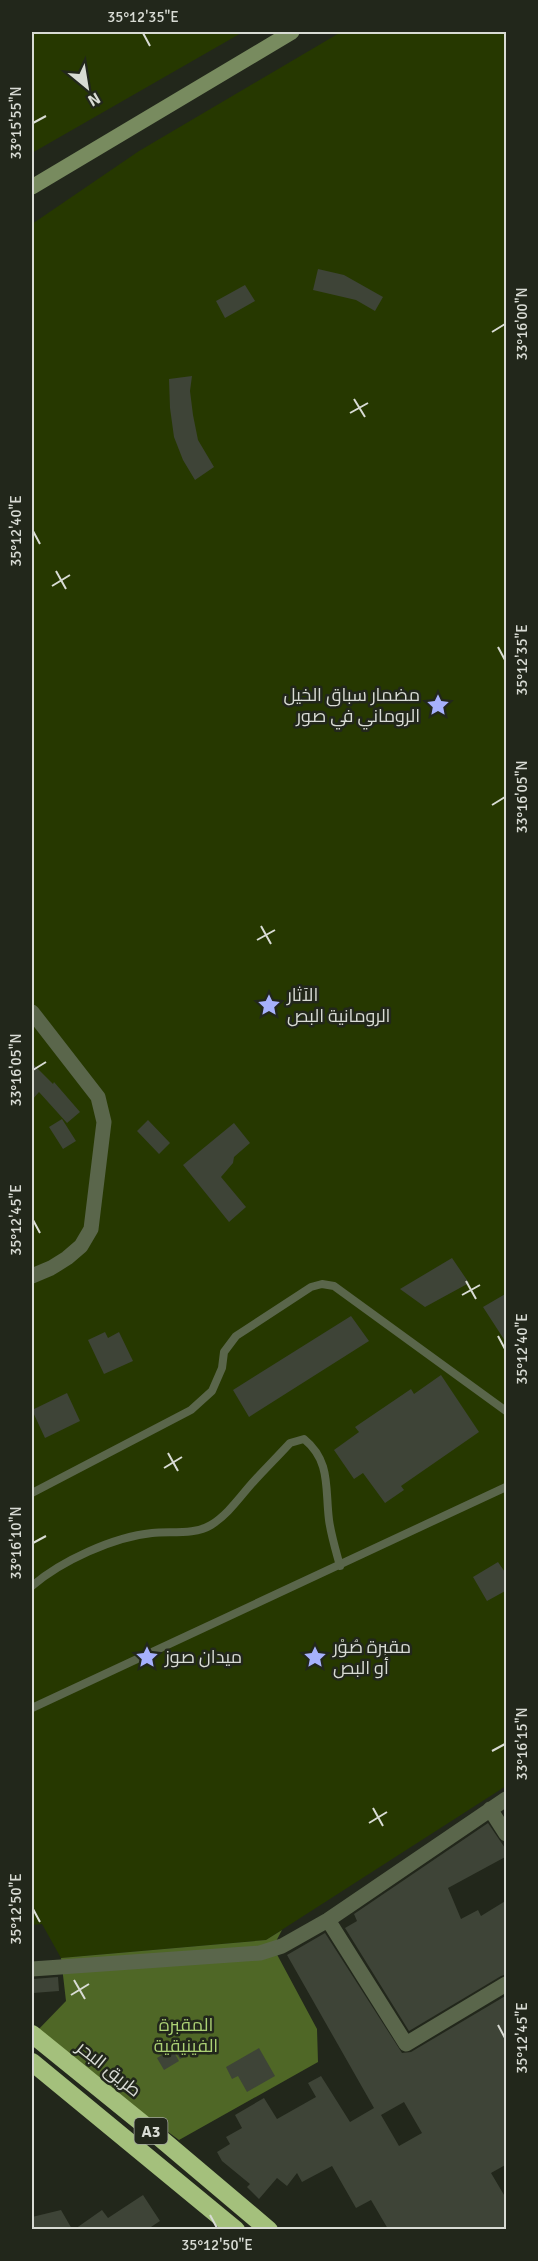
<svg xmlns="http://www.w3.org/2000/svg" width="538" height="2261" font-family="Signika,Cairo,sans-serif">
<rect width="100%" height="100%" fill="#22271b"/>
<path fill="#263800" d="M32,32h211l-211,121z
M341,32h165v1754l-240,154 -205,18 -19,-34 -10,1v-1701l107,-73z"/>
<path fill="#4f6726" d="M282,1930l-9,17 44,82 1,33 -139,78 -144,-107 31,-32 -5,-43 205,-18z"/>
<path fill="#3e4437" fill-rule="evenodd" d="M318,269l26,6 39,22 -8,14 -19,-11 -43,-10z
M245,285l10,16 -30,17 -9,-17z
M192,376l-2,15 3,24 5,25 16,27 -19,13 -12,-20 -9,-23 -4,-29 -1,-29z
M32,1063l21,21 1,-2 26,30 -13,11 -28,-31 -7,8z
M62,1119l14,22 -13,8 -14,-22z
M148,1120l22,23 -11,11 -22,-23z
M234,1123l16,20 -16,14 -1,6 -12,14 25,30 -17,15 -46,-57z
M452,1258l17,25 -44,24 -25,-18z
M507,1293v51l-24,-37z
M351,1316l18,25 -120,76 -16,-27z
M105,1332l3,6 11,-6 14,29 -29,13 -16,-34z
M441,1375l38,57 -78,54 3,4 -19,13 -22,-30 -9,6 -20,-29 25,-18 -4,-5 56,-38 3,5z
M67,1393l13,28 -35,17 -13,-28z
M498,1562l9,13v15l-20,11 -14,-24z
M488,1823l19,28v5l-59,32 13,31 17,-9 3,6 26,-16v74l-6,2 -92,55 -64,-103 12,-7 -3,-7z
M325,1933l77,120 9,-1 96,-57v169l-16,9 16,27v29h-119l-17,-29 -15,8 -24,-42 -30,16 -5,-9 -10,13 -10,-8 -18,21 -12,-12 3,-3 -28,-23 -5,-9 13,-8 -4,-7 16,-9 -7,-13 29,-17 13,21 39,-22 -8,-14 13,-7 29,46 24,-14 -87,-153zM404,2102l18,31 -23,13 -18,-31z
M58,1977l1,14 -26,2v-14z
M185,2040l7,12 -12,7 -8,-12z
M259,2048l16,28 -28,16 -9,-16 -6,3 -6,-12z
M172,2049l7,12 -15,9 -7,-12z
M143,2195l17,26 -12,8h-73l27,-19 6,8z
M61,2210l11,19h-40v-12z"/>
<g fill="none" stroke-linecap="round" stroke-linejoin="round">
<path stroke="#5a664b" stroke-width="8" d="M32,1493l159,-83 21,-19 10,-23 2,-16 12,-16 75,-49 11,-3 12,2 172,125
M32,1586c29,-25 81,-49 120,-53 18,-2 43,2 59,-8 18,-11 30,-30 44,-45 12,-13 24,-25 35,-37l14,-4c27,22 21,49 25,81 2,15 7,31 11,46
M32,1708l474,-221"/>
<path stroke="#5a664b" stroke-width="15" d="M32,1012l66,85 6,25 -13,107 -10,17 -14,12 -16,10 -19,8
M490,1809l16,25
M328,1920l78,124 100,-60
M32,1969l228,-16 22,-7 46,-26 178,-121"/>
<path stroke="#788b5f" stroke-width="15" d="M32,187l260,-155"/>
<path stroke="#a4c07c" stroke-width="18" d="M32,2034l121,98 116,98
M32,2062l204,168"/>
</g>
<path fill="none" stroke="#d8dbd4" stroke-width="2" d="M143,33l7,13M33,123l13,-7M492,332l13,-8M354,399l11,18M350,413l18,-10M33,531l7,13M56,571l10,18M52,586l18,-11M498,647l7,13M492,805l13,-8M261,926l10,18M257,940l18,-10M33,1070l13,-8M33,1220l7,13M466,1281l10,18M462,1295l18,-10M498,1336l7,13M168,1453l10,18M164,1468l18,-11M33,1543l13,-7M492,1751l13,-7M373,1808l10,18M369,1823l18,-11M33,1909l7,13M74,1980l11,19M71,1995l18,-11M498,2025l7,13M210,2215l7,13"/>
<defs>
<g id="sight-bare" transform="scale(1.8)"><path d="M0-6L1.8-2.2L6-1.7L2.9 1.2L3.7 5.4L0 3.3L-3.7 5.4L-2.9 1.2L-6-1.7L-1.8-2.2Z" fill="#a6b1fc" stroke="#22271b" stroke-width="2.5" paint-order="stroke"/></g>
</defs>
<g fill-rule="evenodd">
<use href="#sight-bare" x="438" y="705"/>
<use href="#sight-bare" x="269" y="1005"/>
<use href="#sight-bare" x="147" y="1657"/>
<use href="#sight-bare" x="315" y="1657"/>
</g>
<g text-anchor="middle" stroke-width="5" stroke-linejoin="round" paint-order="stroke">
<rect fill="#22271b" stroke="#a1a59c" stroke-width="1.5" x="134.5" y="2118" width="33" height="26" rx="4.5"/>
<g font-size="16" font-weight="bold" fill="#d8dbd4">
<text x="151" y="2137">A3</text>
</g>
<g font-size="18" fill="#d8dbd4" stroke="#22271b" text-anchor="start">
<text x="420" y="701" text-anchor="end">مضمار سباق الخيل<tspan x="420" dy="21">الروماني في صور</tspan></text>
<text x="287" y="1001">الآثار<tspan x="287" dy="21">الرومانية البص</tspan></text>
<text x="333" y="1653">مقبرة صُوْر<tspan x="333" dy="21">أو البص</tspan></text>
<text x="165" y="1663">ميدان صوز</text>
</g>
<g font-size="18" fill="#acd174" stroke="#22271b">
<text x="186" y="2031">المقبرة<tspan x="186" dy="21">الفينيقية</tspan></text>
</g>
<g font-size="18" fill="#d8dbd4" stroke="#22271b">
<text transform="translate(109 2069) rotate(39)" y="6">طريق البحر</text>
</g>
</g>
<rect width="538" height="2261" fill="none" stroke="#22271b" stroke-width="66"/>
<g transform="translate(87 87) rotate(150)" stroke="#22271b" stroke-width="4.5" paint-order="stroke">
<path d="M0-4.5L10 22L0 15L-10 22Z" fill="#d8dbd4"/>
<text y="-9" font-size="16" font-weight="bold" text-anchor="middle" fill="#d8dbd4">N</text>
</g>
<rect x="33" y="33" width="472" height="2195" fill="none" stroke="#d8dbd4" stroke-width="2"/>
<g font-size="15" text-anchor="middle" fill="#d8dbd4">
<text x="143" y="22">35°12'35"E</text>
<text transform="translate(16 123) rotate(-90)" y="5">33°15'55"N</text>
<text transform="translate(522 324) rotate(-90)" y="5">33°16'00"N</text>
<text transform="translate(16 531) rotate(-90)" y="5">35°12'40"E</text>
<text transform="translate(522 660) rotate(-90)" y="5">35°12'35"E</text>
<text transform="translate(522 797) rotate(-90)" y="5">33°16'05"N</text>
<text transform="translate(16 1070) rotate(-90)" y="5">33°16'05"N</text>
<text transform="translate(16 1220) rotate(-90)" y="5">35°12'45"E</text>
<text transform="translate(522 1349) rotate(-90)" y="5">35°12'40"E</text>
<text transform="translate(16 1543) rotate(-90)" y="5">33°16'10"N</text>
<text transform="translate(522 1744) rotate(-90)" y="5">33°16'15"N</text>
<text transform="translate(16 1909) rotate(-90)" y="5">35°12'50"E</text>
<text transform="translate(522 2038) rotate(-90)" y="5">35°12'45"E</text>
<text x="217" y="2250">35°12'50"E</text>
</g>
</svg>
